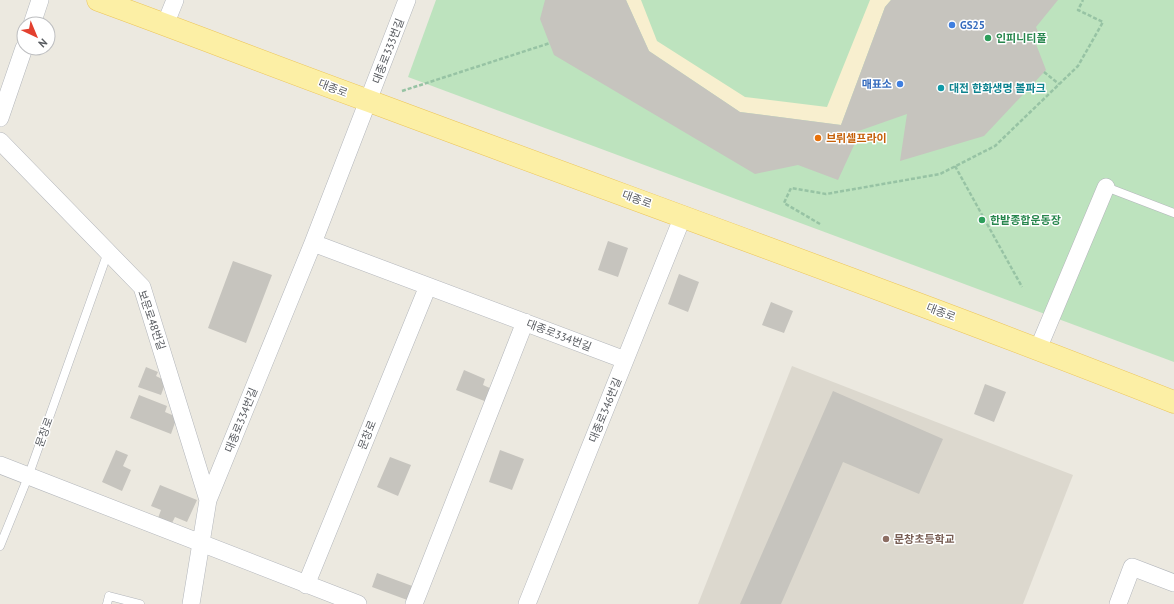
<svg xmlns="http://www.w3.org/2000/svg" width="1174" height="604" font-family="'PT Sans','Noto Sans KR',sans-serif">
<rect width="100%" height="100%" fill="#ece9e0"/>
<path fill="#dcd8ce" d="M792,366l281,109 -50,129h-325z"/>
<path fill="#bde3be" d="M436,0h738v362l-766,-285z"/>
<path fill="#f8efcf" d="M626,0h15l16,41 88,56 82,10 43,-107h21l-6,7 -44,118 -101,-13 -91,-61z"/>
<path fill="#c6c4be" d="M545,0h81l23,51 91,61 101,13 44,-118 6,-7h167l-22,27 5,12 -5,5 10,26 -62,66 -84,25 7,-47 -54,19 2,10 -17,37 -40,-15 -43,9 -201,-119 -14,-36z
M608,241l20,7 -10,29 -20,-7z
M233,261l39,14 -26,68 -38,-15z
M679,274l20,8 -11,30 -20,-8z
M771,302l22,9 -9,22 -22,-8z
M146,367l12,5 -2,4 10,5 -5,14 -23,-8z
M464,370l21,9 -2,6 9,4 -5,13 -31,-12z
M985,384l21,8 -12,30 -20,-8z
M833,391l110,48 -24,55 -76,-32 -62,142h-41z
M139,395l28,11 -2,6 12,5 -6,17 -41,-16z
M116,450l12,5 -5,11 8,4 -9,21 -20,-9z
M500,450l24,9 -12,31 -23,-8z
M390,457l21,8 -13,31 -21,-9z
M160,485l37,15 -10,22 -12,-5 -3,6 -14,-5 3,-8 -10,-4z
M377,573l38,14 -5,14 -38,-14z"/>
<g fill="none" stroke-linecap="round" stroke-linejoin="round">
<g stroke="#b3b6bb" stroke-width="9">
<path id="service" d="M1106,187l68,26
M0,546l28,-69 80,-225
M107,604l2,-8 31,8"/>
</g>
<g stroke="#b3b6bb" stroke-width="18">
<path id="minor" d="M32,24l8,-24
M165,25l10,-25
M0,118l24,-70
M0,141l142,146 66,213
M313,243l312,117
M1038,349l68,-162
M0,465l358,139
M306,585l122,-299
M191,604l17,-104 105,-257 94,-243
M414,604l111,-282
M527,604l156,-388
M1118,604l14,-37 42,16"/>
</g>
<g stroke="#ecc559" stroke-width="23">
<path id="primary" d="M98,0c91,33 180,68 271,101 268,100 538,196 805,301"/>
</g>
<path stroke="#97c3a4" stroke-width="2.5" stroke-dasharray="4 2" stroke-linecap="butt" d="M1044,72l15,12
M402,91l148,-48
M955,166l67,121
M820,224l-36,-21 7,-15 35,6 114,-20 55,-28 83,-80 25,-44 -25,-12 5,-10"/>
<use href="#service" stroke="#fff" stroke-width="8"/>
<use href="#minor" stroke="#fff" stroke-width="17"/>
<use href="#primary" stroke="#fcefa5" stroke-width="22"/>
</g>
<g fill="#3f7fe0" stroke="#fff" stroke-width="1.5">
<circle cx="952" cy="25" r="4"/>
<circle cx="900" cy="84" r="4"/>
</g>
<g fill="#2e9e5b" stroke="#fff" stroke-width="1.5">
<circle cx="988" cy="38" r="4"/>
<circle cx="982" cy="220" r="4"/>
</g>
<circle fill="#0f9aa8" stroke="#fff" stroke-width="1.5" cx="941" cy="88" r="4"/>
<circle fill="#e8710a" stroke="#fff" stroke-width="1.5" cx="818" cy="138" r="4"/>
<circle fill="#8d6e63" stroke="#fff" stroke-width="1.5" cx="886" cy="539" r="4"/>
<g text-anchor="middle" stroke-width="3" stroke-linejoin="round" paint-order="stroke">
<g font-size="11" font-weight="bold" fill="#366cbe" stroke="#fff" text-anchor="start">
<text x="960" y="29">GS25</text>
<text x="892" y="88" text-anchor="end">매표소</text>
</g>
<g font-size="11" font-weight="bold" fill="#27864d" stroke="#fff" text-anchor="start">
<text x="996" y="42">인피니티풀</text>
<text x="990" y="224">한밭종합운동장</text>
</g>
<g font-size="11" fill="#595c61" stroke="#fff">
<text transform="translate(388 51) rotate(-69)" y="4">대종로333번길</text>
<text transform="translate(333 88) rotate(21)" y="4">대종로</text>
<text transform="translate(637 199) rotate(20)" y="4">대종로</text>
<text transform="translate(941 312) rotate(21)" y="4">대종로</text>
<text transform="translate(152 320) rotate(71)" y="4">보문로48번길</text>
<text transform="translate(559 335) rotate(21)" y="4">대종로334번길</text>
<text transform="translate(605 410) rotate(-68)" y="4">대종로346번길</text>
<text transform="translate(241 420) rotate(-68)" y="4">대종로334번길</text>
<text transform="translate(44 432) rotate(-70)" y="4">문창로</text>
<text transform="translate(367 435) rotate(-68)" y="4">문창로</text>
</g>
<g font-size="11" font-weight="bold" fill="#0d838f" stroke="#fff" text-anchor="start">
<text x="949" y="92">대전 한화생명 볼파크</text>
</g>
<g font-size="11" font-weight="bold" fill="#c56008" stroke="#fff" text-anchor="start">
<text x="826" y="142">브뤼셀프라이</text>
</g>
<g font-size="11" font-weight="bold" fill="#785e54" stroke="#fff" text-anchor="start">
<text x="894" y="543">문창초등학교</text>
</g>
</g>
<g transform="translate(36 36) rotate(136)"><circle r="19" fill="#ffffff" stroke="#bdbec0"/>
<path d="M0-3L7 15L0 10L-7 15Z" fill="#e3402f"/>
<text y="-6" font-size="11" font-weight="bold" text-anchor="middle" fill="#595c61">N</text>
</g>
</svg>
